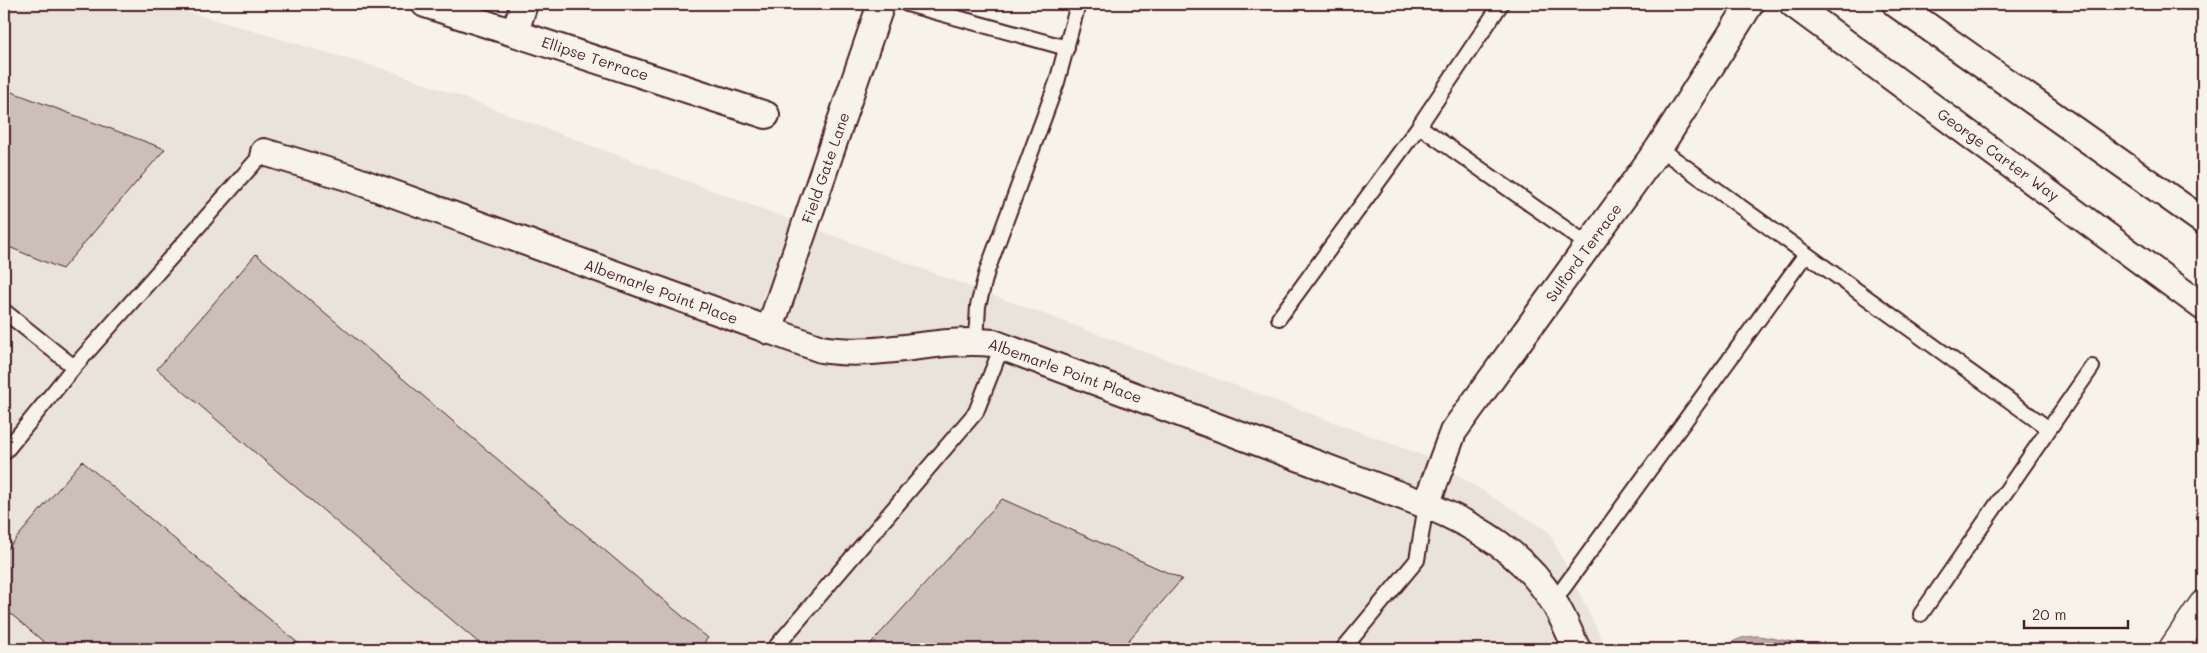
<svg xmlns="http://www.w3.org/2000/svg" width="2207" height="653" font-family="Mali,sans-serif">
<rect width="100%" height="100%" fill="#f7f3e8"/>
<filter id="ink" filterUnits="userSpaceOnUse"><feTurbulence type="fractalNoise" baseFrequency=".02" numOctaves="2"/><feDisplacementMap in="SourceGraphic" scale="10" xChannelSelector="R" yChannelSelector="G"/><feConvolveMatrix kernelMatrix="1 2 1 2 8 2 1 2 1" color-interpolation-filters="sRGB"/></filter>
<g filter="url(#ink)">
<path fill="#eae3da" d="M4,4h157l236,69 1033,385 119,74 58,117h-1603z"/>
<path fill="#bcaaa7" stroke="#8e7275" d="M1759,636l52,9 10,4h-96c9,-11 21,-13 34,-13z"/>
<path fill="#ccbfb9" stroke="#4a1f2b" d="M4,89l161,60 -103,120 -58,-24z
M256,254l452,384 -10,11h-212l-329,-280z
M82,461l223,188h-253l-48,-41v-55z
M1002,499l180,80 -61,70h-255z"/>
<g fill="none" stroke-linecap="round" stroke-linejoin="round">
<g stroke="#4a1f2b" stroke-width="18">
<path id="service" d="M907,4l160,44
M1419,126l171,120
M1659,148l390,281
M4,311l70,56
M1279,318l140,-192 82,-122
M976,342l2,-36 9,-35 70,-189 21,-78
M4,453l70,-86 190,-215
M1554,601l252,-347
M1921,614l171,-247
M774,649l202,-237 26,-66
M1343,649l74,-89 9,-55"/>
</g>
<g stroke="#4a1f2b" stroke-width="30">
<path id="minor" d="M425,4l341,111
M1793,4l410,303
M1896,4l307,217
M515,32l9,-28
M264,152l83,25 474,172c58,10 114,-12 172,-6l433,162c51,21 97,48 127,96 10,15 16,32 24,48
M769,331l112,-327
M1426,505l27,-73 206,-284 91,-144"/>
</g>
<g stroke="#4a1f2b" stroke-width="31">
<path id="tertiary" d="M2173,649l30,-44"/>
</g>
<use href="#service" stroke="#f7f3e8" stroke-width="14"/>
<use href="#minor" stroke="#f7f3e8" stroke-width="26"/>
<use href="#tertiary" stroke="#f7f3e8" stroke-width="28"/>
</g>
</g>
<g text-anchor="middle" stroke-width="4.5" stroke-linejoin="round" paint-order="stroke">
<g font-size="15" fill="#4a1f2b" stroke="#f7f3e8">
<text transform="translate(595 59) rotate(18)" y="5">Ellipse Terrace</text>
<text transform="translate(1998 155) rotate(36)" y="5">George Carter Way</text>
<text transform="translate(826 168) rotate(-71)" y="5">Field Gate Lane</text>
<text transform="translate(1584 253) rotate(-54)" y="5">Sulford Terrace</text>
<text transform="translate(661 292) rotate(20)" y="5">Albemarle Point Place</text>
<text transform="translate(1065 371) rotate(20)" y="5">Albemarle Point Place</text>
</g>
</g>
<rect width="2207" height="653" fill="none" stroke="#f7f3e8" stroke-width="20"/>
<rect x="10" y="10" width="2187" height="633" fill="none" stroke="#4a1f2b" stroke-width="2" filter="url(#ink)"/>
<path d="M2024 620v8h104v-8" fill="none" stroke="#4a1f2b" stroke-width="2.5"/>
<text x="2032" y="620" font-size="15" fill="#4a1f2b" stroke="#f7f3e8" stroke-width="4" paint-order="stroke">20 m</text>
</svg>
